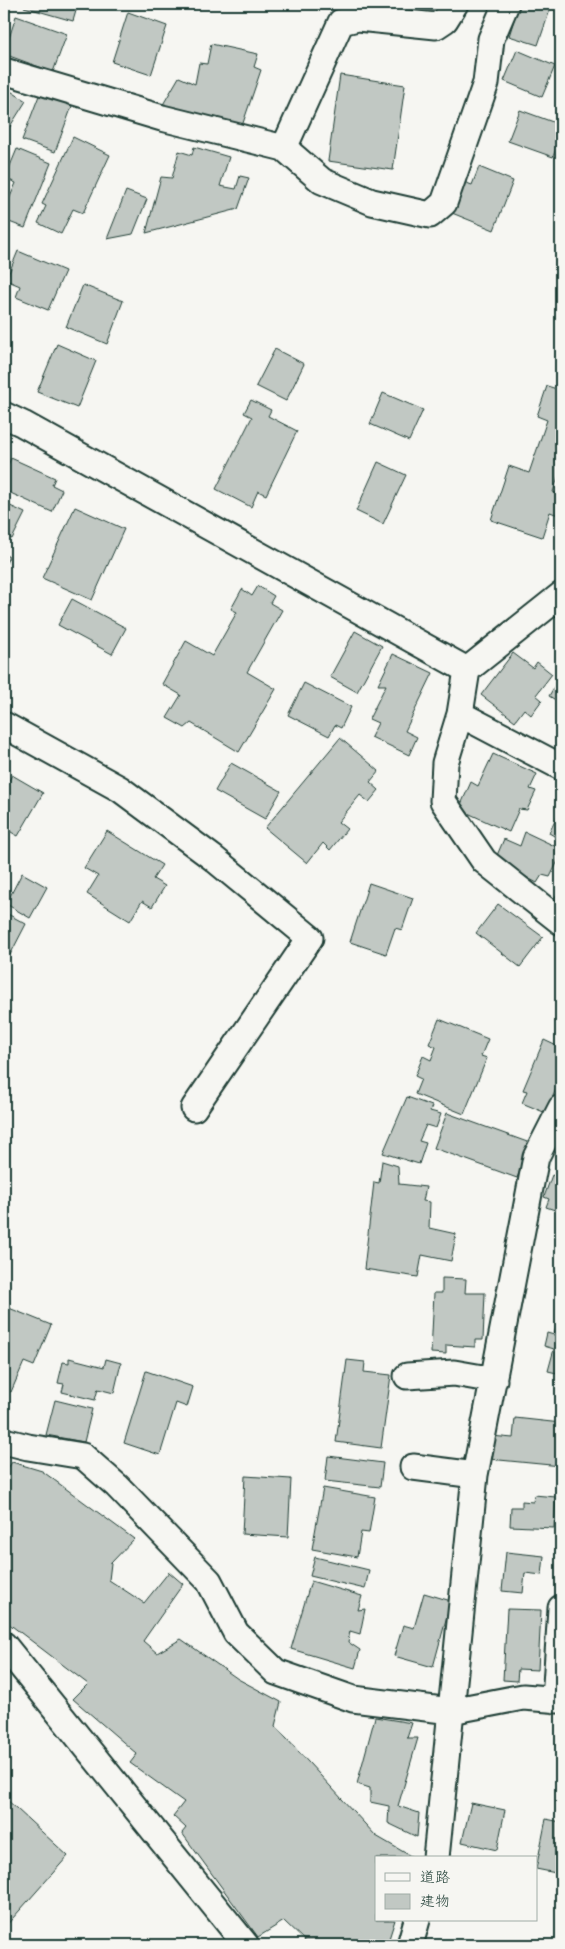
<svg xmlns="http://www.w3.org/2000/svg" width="565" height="1949" font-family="Mynerve,'Klee One',sans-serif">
<rect width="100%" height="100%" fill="#f6f6f2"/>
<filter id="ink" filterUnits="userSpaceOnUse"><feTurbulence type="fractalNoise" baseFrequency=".02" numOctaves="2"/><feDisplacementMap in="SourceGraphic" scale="10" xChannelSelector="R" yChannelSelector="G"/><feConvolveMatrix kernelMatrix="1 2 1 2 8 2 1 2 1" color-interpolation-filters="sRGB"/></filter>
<g filter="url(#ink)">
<path fill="#c1c8c3" stroke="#1f3d34" d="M25,4h53l-5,17 -49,-14z
M519,4h33l-14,41 -29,-9z
M128,12l39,14 -16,49 -39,-13z
M16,16l51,18 -14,38 -49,-18z
M211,44l47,10 -4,13 7,3 -19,56 -81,-18 18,-31 16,7 4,-21 8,1z
M517,50l38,16 -13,31 -38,-16z
M340,75l65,10 -12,85 -65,-9z
M9,90l17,11 -22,35v-38z
M40,93l32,13 -17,46 -33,-12z
M520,110l41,15v9l-8,23 -45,-16z
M73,137l37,18 -27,58 -10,-4 -12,25 -23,-11 8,-17 -4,-2z
M194,147l35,10 -9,29 16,3 4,-13 9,2 -11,31 -92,24 15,-56 11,1 7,-27 13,4z
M17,149l34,14 -26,65 -21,-8v-17l3,1 9,-21 -11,-5z
M479,167l34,14 -19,49 -42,-17 12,-31 8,3z
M126,191l21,8 -14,35 -26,5z
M18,251l47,20 -17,39 -32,-13 4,-11 -14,-6z
M83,285l40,16 -16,43 -41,-17z
M57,344l39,17 -19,47 -40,-16z
M275,349l29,15 -18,37 -30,-15z
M559,384l2,1v84l-8,23 8,3v21l-11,-4 -8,25 -51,-17 18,-54 20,7 18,-53 -10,-4 10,-30 10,3z
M383,393l40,17 -14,31 -39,-17z
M251,400l20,10 -3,6 29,15 -31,64 -8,-4 -7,16 -35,-18 36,-72 -8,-4z
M11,458l44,20 -3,7 10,5 -10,22 -48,-22v-16z
M378,462l28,13 -23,49 -27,-13z
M4,503l21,10 -13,26 -8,-4z
M75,507l49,22 -32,71 -50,-22z
M4,554l5,3 -5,10z
M258,586l16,10 -4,7 12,7 -35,62 29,17 -37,63 -48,-29 -6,5 -18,-10 14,-23 -19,-11 24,-43 26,15 25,-44 -6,-3 11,-20 10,7z
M72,599l54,29 -14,26 -54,-29z
M355,631l27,15 -25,46 -27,-15z
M513,653l20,15 4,-6 15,12 -16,21 6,5 -11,15 -7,-6 -9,12 -34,-26z
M393,654l40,19 -28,58 12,6 -8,18 -38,-18 7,-14 -9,-4 17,-34h-8z
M561,675v35l-5,-3 3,-5 -10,-6z
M304,683l47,24 -10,21 -6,-3 -6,11 -41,-21z
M340,738l39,33 -9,11 9,8 -10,12 -9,-7 -22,27 9,7 -17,21 -7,-7 -16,20 -42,-35z
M493,754l44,20 -7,15 6,2 -9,19 -8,-1 -10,23 -50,-23 12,-27 7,4z
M231,763l50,28 -16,28 -50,-28z
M12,775l31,18 -25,43 -14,-8v-39z
M561,809v31l-12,-7z
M107,831l55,34 -9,14 12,7 -13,21 -10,-6 -12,20 -43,-27 11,-18 -14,-8z
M525,832l36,17v6l-11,22 -8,-2 -5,8 -42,-23 9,-21 16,7z
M22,873l25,14 -17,31 -24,-14z
M369,883l44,15 -11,32 -7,-2 -9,26 -36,-12z
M561,888v26l-12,-8z
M498,904l45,33 -23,30 -44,-34z
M4,912l22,12 -16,31 -6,-4z
M439,1019l49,20 -7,17 6,2 -23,56 -49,-20 6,-15 -6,-3 8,-20 8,4 5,-13 -7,-3z
M544,1040l17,8v29l-15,36 -24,-10 5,-12 -4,-1z
M407,1097l25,9 -2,5 11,3 -5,14 -10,-3 -7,16 7,2 -7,21 -36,-11z
M447,1113l83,30 -13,35 -83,-30z
M382,1161l16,5 1,18 27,3 -3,14 7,1 -1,26 27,6 -5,27 -29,-6 -4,22 -54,-8 10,-87 5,1z
M552,1175l9,3v34l-15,-5 3,-8 -5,-2z
M442,1278l24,1 -1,14h20l-2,47h-8v7l-29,-2v9l-15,-1 3,-60h8z
M4,1306l47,19 -17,41 -10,-4 -13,30 -7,-3z
M558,1319l3,1v54l-13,-3 6,-22 -10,-3 3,-13 7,2z
M69,1358l35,9 2,-8 15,4 -7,30 -16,-4 -3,11 -33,-8 2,-8 -6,-1 5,-21 6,1z
M347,1360l18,2 -1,10 27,3 -10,73 -45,-6z
M146,1371l47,16 -6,20 -11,-4 -16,52 -36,-12z
M55,1400l37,9 -8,33 -38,-7z
M515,1418l46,5v43l-72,-7 2,-23 22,2z
M328,1456l55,7 -3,24 -55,-6z
M12,1462l30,9 92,68 -23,24 -2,17 35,23 25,-31 14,12 -40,57 14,12 24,-14 57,40 43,23 -6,24 101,110 38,22h-38v62h19l-8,25h-82l2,-2 -23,-22 -26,16 -76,-104 4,-5 -13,-12 11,-14 -54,-39 7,-9 -64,-55 15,-15 -84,-64 3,-6 -3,-3v-137z
M245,1476l46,3 -3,58 -46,-3z
M323,1488l52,9 -6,36 -8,-1 -4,25 -45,-8z
M534,1495l22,2 -2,31 -44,-2 1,-19h11v-6l11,1z
M506,1552l38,4 -2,19 -17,-2 -2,20 -21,-2z
M315,1557l54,13 -4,19 -55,-13z
M311,1581l51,15 -4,14 7,-1 -5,25 -10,-3 -2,11 12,8 -5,18 -64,-19z
M424,1593l27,8 -18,66 -39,-11 9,-31 11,3z
M507,1609l34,1 -3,60 -20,-1 -1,12 -14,-1z
M375,1717l37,6 -5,15h11l-20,68 21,7 -2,24 -29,-14 1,-17 -19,-4v-14l-13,-4z
M4,1797l64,59 -64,72z
M471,1803l34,7 -8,40 -35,-8z
M546,1819l15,3v52l-25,-5z"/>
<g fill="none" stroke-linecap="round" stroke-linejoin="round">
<g stroke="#1f3d34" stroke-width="29">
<path id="minor" d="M4,71l158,47 122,30 38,33 50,21 58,13 14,-12 42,-120 5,-44 15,-35
M284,148l57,-126 17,-4 78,8 9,-6 10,-16
M4,415l19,9 444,246 -7,44 -15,49 -2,38 41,60 77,61
M467,670l94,-75
M460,714l101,53
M4,725l116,64 93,69 97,80 -116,170
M407,1376l47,-3 40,7
M4,1441l24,6 55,9 34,30 92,95 27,52 40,39 77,27 98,12 72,-14 38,3
M413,1467l62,8
M4,1645l242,300
M555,1700l6,-92
M436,1858l39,-383 61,-318 25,-49
M410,1945l7,-25"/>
</g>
<use href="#minor" stroke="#f6f6f2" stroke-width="25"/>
</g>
</g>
<rect width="565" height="1949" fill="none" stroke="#f6f6f2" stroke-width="20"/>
<rect x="10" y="10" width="545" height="1929" fill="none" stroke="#1f3d34" stroke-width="2" filter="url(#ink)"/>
<rect x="375" y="1856" width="162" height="65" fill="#f6f6f2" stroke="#a0aca6"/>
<rect x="385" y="1873" width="25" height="8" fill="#f6f6f2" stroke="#a0aca6"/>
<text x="420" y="1882" font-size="15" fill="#1f3d34">道路</text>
<rect x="385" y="1894" width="25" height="15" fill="#c1c8c3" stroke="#a0aca6"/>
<text x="420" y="1906" font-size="15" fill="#1f3d34">建物</text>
</svg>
